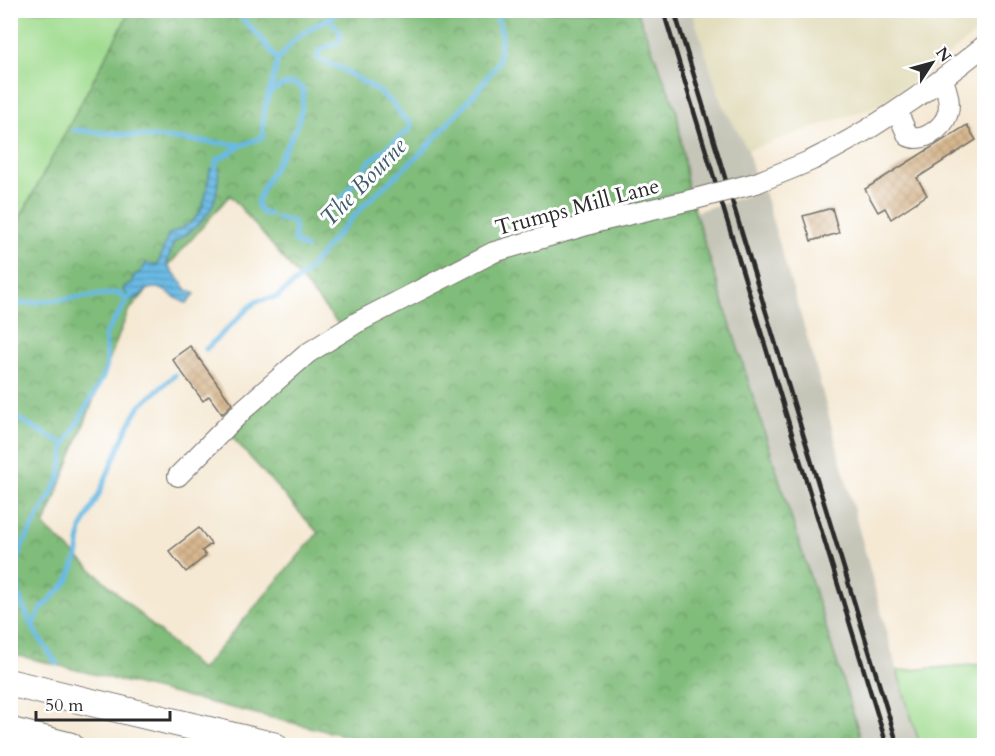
<svg xmlns="http://www.w3.org/2000/svg" width="995" height="756" font-family="Cardo,serif">
<defs>
<pattern id="forest-crowns" width="20" height="18" patternUnits="userSpaceOnUse" patternTransform="scale(1.5)"><rect width="20" height="18" fill="#80bc7a"/><path d="M2 6a3 3 0 1 1 6 0M12 15a3 3 0 1 1 6 0" fill="none" stroke="#699964"/></pattern>
<pattern id="water-rules" width="6" height="5" patternUnits="userSpaceOnUse" patternTransform="scale(1.5)"><rect width="6" height="5" fill="#69bae4"/><path d="M0 2.5h6" fill="none" stroke="#5797b9"/></pattern>
<pattern id="building-cross-hatch" width="8" height="8" patternUnits="userSpaceOnUse" patternTransform="scale(1.5)"><rect width="8" height="8" fill="#d7b890"/><path d="M0 0l8 8M0 8l8-8" fill="none" stroke="#b99e7c"/></pattern>
</defs>
<rect width="100%" height="100%" fill="#fff"/>
<filter id="ink" filterUnits="userSpaceOnUse"><feTurbulence type="fractalNoise" baseFrequency=".0167" numOctaves="2"/><feDisplacementMap in="SourceGraphic" scale="12" xChannelSelector="R" yChannelSelector="G"/><feConvolveMatrix kernelMatrix="1 2 1 2 8 2 1 2 1" color-interpolation-filters="sRGB"/></filter>
<filter id="wash" filterUnits="userSpaceOnUse"><feTurbulence type="fractalNoise" baseFrequency=".008" numOctaves="4" result="noise"/><feDisplacementMap in="SourceGraphic" scale="24" xChannelSelector="R" yChannelSelector="G"/><feGaussianBlur stdDeviation="1.35" result="paint"/><feColorMatrix in="noise" values="0 0 0 0 0 0 0 0 0 0 0 0 0 0 0 0 0 1.4 0 .05"/><feComposite in="paint" operator="in"/></filter>
<g filter="url(#wash)">
<rect width="100%" height="100%" fill="#f5e9d4"/>
<path fill="#e1dcba" d="M692,11h292v16l-67,53 -41,26 -128,44 -26,-46z"/>
<path fill="#c5c5b8" d="M637,11h55l30,93 26,46 6,24 -66,16 -11,-78z
M759,192h5l49,165 84,314 23,74h-57l-168,-533z"/>
<path fill="#a0dc90" stroke="#66845e" stroke-width="1.5" d="M11,11h119l-119,224z
M984,664v81h-64l-23,-74z"/>
<path fill="url(#forest-crowns)" stroke="#567452" stroke-width="1.5" fill-rule="evenodd" d="M130,11h507l40,101 11,78 175,555h-480l-372,-91v-419zM230,195l111,132 -110,109 87,97 -117,137 -157,-144 84,-214z"/>
<path fill="url(#water-rules)" stroke="#4a7288" stroke-width="1.5" d="M214,168l5,1c-1,10 -1,20 -4,29 -4,18 -25,36 -41,44l-7,22 20,26 8,4 -8,9c-13,-3 -23,-19 -38,-14 -6,3 -10,9 -17,11l-9,-10 2,-4 7,-2 2,-9 7,-3 5,-9 12,2 10,-30c7,-4 16,-7 22,-12 16,-12 17,-35 20,-54z"/>
<g fill="none" stroke-linecap="round" stroke-linejoin="round">
<path stroke="#69bae4" stroke-width="5" d="M278,60l19,-23 45,-27
M268,93l14,-8 13,-2 8,6c3,44 -33,74 -46,114l5,10 8,1
M74,130l168,15
M215,174l1,-13 26,-16 21,-8v-21l15,-56 -18,-23 -26,-27
M277,218l17,4 1,20 11,6
M327,218l-3,-6 19,-15 27,-36 41,-33 -1,-6 -6,-4 -12,-15 -14,-12 -36,-22 -24,-10v-8l22,-10 1,-8 -12,-14
M10,305l109,-12 7,7
M206,349l50,-48 21,-4 28,-23 28,-35 33,-36 57,-52 53,-59 22,-29 4,-29 -4,-14 1,-10
M10,414l55,31
M32,627l9,-18 27,-28 9,-23 4,-29 18,-35 28,-66 13,-22 35,-31
M57,664l-25,-37 -13,-31 -3,-29 6,-21 38,-68 5,-33 38,-68 4,-13 -2,-29 27,-42"/>
</g>
<g id="blocks">
<path fill="url(#building-cross-hatch)" d="M967,125l9,15 -59,38 10,17 -36,24 -6,-11 -7,4 -13,-23z
M832,208l7,25 -28,8 -8,-25z
M190,346l42,58 -10,10 -13,-18 -6,5 -31,-42z
M199,528l12,16 -9,7 4,5 -20,16 -17,-21z"/>
</g>
</g>
<g filter="url(#ink)">
<use href="#blocks" fill-opacity="0" stroke="#726e66" stroke-width="1.5"/>
<g fill="none" stroke-linecap="round" stroke-linejoin="round">
<g stroke="#726e66" stroke-width="22">
<path id="minor" d="M897,111l11,25c15,8 37,-9 40,-24 3,-11 -2,-23 -5,-33
M756,183c19,-8 38,-15 56,-23 62,-30 119,-71 172,-114
M178,476l66,-67 64,-56 50,-31 136,-70 107,-31 90,-21"/>
</g>
<g stroke="#726e66" stroke-width="29">
<path id="highway" d="M10,683l264,63
M10,731l60,15"/>
</g>
<use href="#minor" stroke="#fff" stroke-width="20"/>
<use href="#highway" stroke="#fff" stroke-width="27"/>
<path stroke="#2b2b2b" stroke-width="4.5" d="M663,10l224,736
M674,10l224,736"/>
<g stroke="#726e66" stroke-width="22" stroke-linecap="butt">
<path id="minor-bridge" d="M691,200l65,-17"/>
</g>
<use href="#minor-bridge" stroke="#fff" stroke-width="20"/>
</g>
</g>
<g text-anchor="middle" stroke-width="6" stroke-linejoin="round" paint-order="stroke">
<g font-size="22" fill="#2b2b2b" stroke="#fff">
<text transform="translate(577 206) rotate(-15)" y="8">Trumps Mill Lane</text>
</g>
<g font-size="24" font-style="italic" fill="#415d6c" stroke="#fff">
<text transform="translate(363 182) rotate(-46)" y="8">The Bourne</text>
</g>
</g>
<rect width="995" height="756" fill="none" stroke="#fff" stroke-width="36"/>
<g transform="translate(932 63) rotate(54)" stroke="#ffffff" stroke-width="4.5" paint-order="stroke">
<path d="M0-4.5L10 22L0 15L-10 22Z" fill="#2b2b2b"/>
<text y="-9" font-size="16" font-weight="bold" text-anchor="middle" fill="#2b2b2b">N</text>
</g>
<path d="M36 711v9h134v-9" fill="none" stroke="#2b2b2b" stroke-width="3"/>
<text x="45" y="711" font-size="18" fill="#2b2b2b" stroke="#ffffff" stroke-width="4.5" paint-order="stroke">50 m</text>
</svg>
